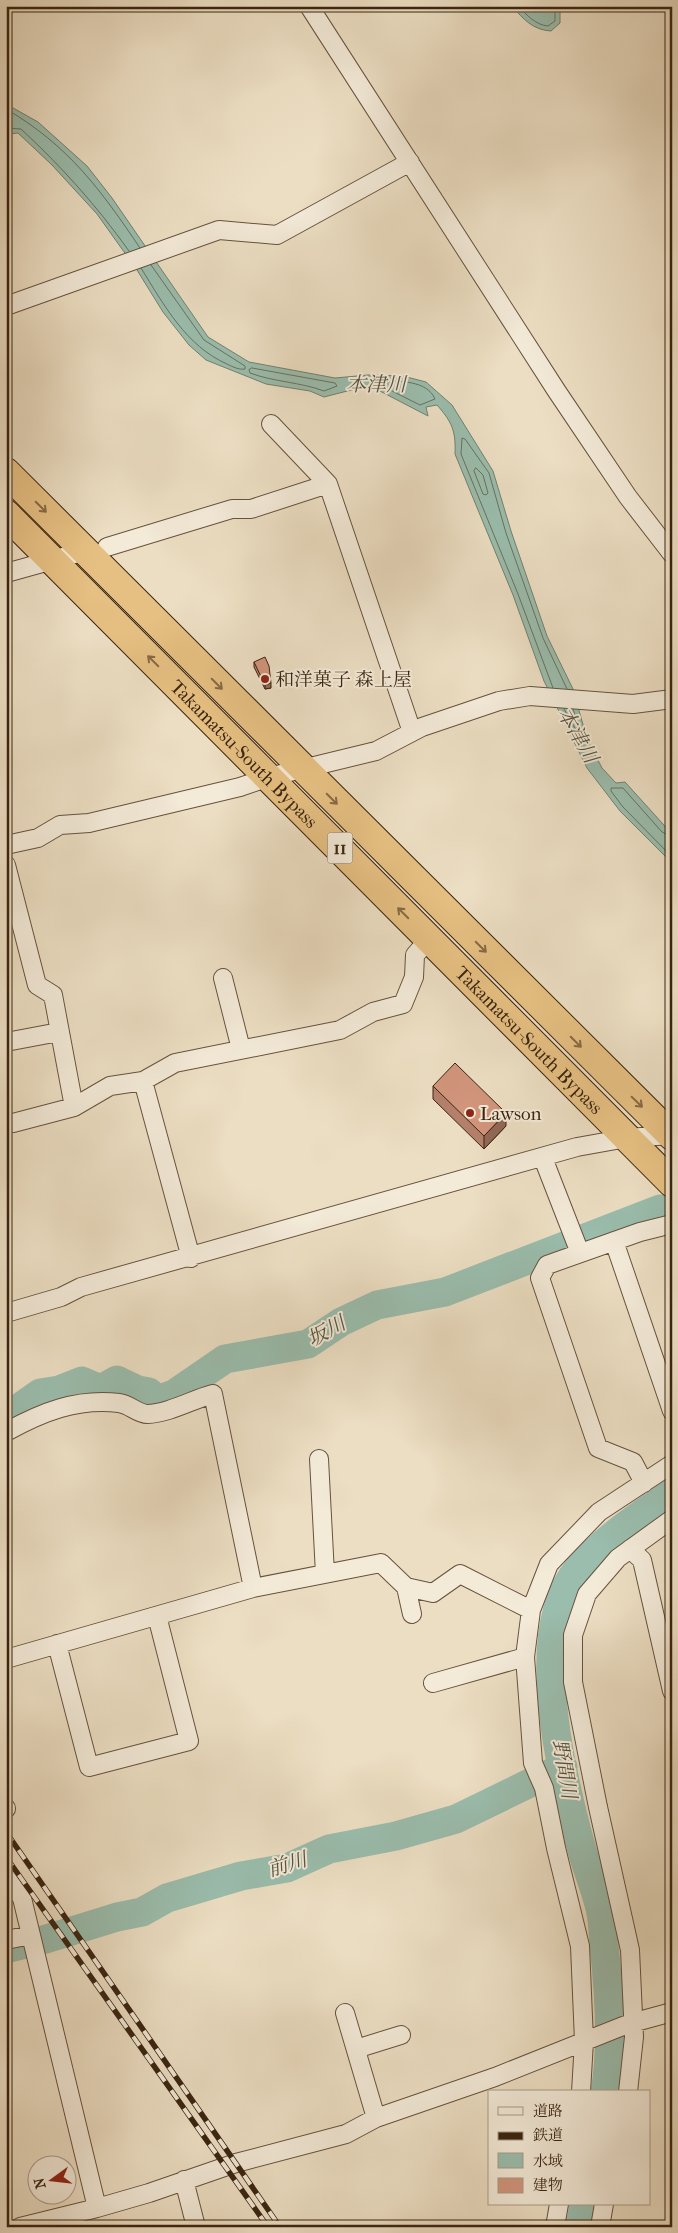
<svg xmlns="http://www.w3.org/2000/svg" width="678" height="2233" font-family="'IM FELL French Canon','Noto Serif JP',serif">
<rect width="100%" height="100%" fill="#ecdec3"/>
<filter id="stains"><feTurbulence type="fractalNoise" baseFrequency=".004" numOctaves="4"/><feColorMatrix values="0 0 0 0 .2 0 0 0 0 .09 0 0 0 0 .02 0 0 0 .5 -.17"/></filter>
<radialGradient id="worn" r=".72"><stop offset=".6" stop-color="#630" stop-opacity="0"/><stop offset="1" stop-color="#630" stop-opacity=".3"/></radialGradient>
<path fill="#9abdad" stroke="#73806f" d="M512,6h48v17l-9,8c-18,-1 -28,-12 -39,-25z
M6,104l32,18 49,44 25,32 96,139 41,25 86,16 33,-3 35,1 23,6 26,23 41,66 18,60 36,105 26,53 14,50 15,29 14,15 9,-1 47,52v29l-52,-52 -33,-43 -43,-87 -31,-86 -58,-141c1,-23 -3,-32 -18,-49l-11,2 2,9 -52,-27 -17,-1 -35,9 -14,-6 -44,-7 -60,-24 -17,-15 -26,-33 -26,-42 -40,-56 -45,-49 -34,-32 -9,1 -3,-2z"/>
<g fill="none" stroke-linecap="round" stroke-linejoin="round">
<path stroke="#6a705f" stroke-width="1" d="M519,6c7,9 17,19 29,20l7,-5v-15
M6,109c62,36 95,81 134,139
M6,128l15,1c40,37 76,77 108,122
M141,268c23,37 45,78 86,96 6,3 12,6 18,5v-3l-41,-26 -53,-75
M252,368l83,15 2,3 -13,5c-24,-9 -50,-9 -74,-18l-1,-3z
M381,381c17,0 46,-1 54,18l-15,6 -40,-20z
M476,468l7,7 5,18 -2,2 -3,-1 -9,-23z
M553,688l-35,-94 -57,-140 1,-16 3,1 24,34 17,60 37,105 24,51
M564,709l13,23 2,-3 -6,-20
M672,837l-10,-5 -39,-44h-12v3l12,16 49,50"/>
<path stroke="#9abdad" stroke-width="29" d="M6,1417l34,-24 19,-3 23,-9 19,8 16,-9 21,10 11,2 8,8 17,-6 51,-35 83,-15 33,-22 36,-17 68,-13 215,-83
M6,1949l40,-10 71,-22 25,-5 25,-14 74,-22 46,-8 42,-19 67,-13 60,-17 107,-52
M605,2092c8,-44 4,-102 -1,-147 -1,-12 -1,-25 -4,-37 -5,-20 -13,-39 -18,-58 -20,-72 -57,-219 -4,-281 26,-31 61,-53 94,-76
M580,2227l4,-23"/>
<g stroke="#66523e" stroke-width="20">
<path id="street" d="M309,6l247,384 72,107 44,57
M6,306l213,-76 58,5 133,-73
M328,484l84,248
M107,547l125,-38h19l77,-25 -57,-60
M6,573l79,-22
M6,845l32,-7 22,-13 29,-2 151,-36 29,-10 107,-26 46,-24 77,-26 31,-5 103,8 39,-5
M6,865l31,120 16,10 21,112
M223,978l18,71
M6,1042l53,-10
M143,1081l48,177
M6,1123h7l61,-16 36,-21 33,-5 32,-18 165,-33 33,-18 30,-8 11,-27 1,-22 14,-16
M543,1158l37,95
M614,1241l58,170
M6,1313l55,-16 20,-10 496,-140 50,-9 45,-3
M6,1432c36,-20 71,-34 113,-29 10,1 19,11 28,11 23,-1 44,-14 66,-20l40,194
M319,1459l6,115
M644,1483l-11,-21 -35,-14 -58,-170 7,-13 93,-33 32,-8
M630,1549l12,11 30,131
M406,1587l6,27
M531,1610l18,-46 50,-52 73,-48
M57,1644l32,123 100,-26 -32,-125
M6,1659l247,-71 128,-25 25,24 27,6 27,-19 71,36 -6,47 8,106 11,25 12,60 24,98 4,95 -3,51
M433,1683l92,-26
M6,1808v1
M6,1876l16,22 75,310
M6,1940l25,-5
M345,2013l31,105
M356,2049l45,-14
M628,2092l6,-55 -4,-87 -32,-143 -25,-125v-47l14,-41 31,-36 54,-39
M184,2180l12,47
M20,2227l77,-19 52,-15 87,-30 110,-29 30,-16 119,-41 133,-53 44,-12
M555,2227l4,-23
M600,2227l4,-23"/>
</g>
<g stroke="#392411" stroke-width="30">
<g id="highway">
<path d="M6,472l666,664"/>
<path id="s1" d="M6,514l666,669"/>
</g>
</g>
<use href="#street" stroke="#f3ead8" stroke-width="18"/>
<use href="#highway" stroke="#e6bf82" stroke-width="28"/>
<g stroke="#392411" stroke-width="5.5">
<path id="rail" d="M6,1832l274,395
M6,1857l262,370"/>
</g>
<use href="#rail" stroke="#f3ead8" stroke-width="4" stroke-dasharray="11" stroke-linecap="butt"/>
</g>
<path fill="#b4806b" stroke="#392411" d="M254,662l17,26 -6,1 -11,-22z
M433,1086l73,40 -22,23 -51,-50z"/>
<path fill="#926857" stroke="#392411" d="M271,683v5l-6,1v-4z
M506,1113v13l-22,23v-13z"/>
<path fill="#d1957c" stroke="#392411" d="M265,657l4,9 2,17 -6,2 -11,-23z
M455,1063l51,50 -22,23 -51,-50z"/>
<defs><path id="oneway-shaft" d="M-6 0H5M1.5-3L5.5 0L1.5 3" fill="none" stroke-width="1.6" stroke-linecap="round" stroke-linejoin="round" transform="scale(1.25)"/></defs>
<g stroke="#876a44">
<use href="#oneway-shaft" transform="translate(41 507) rotate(45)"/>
<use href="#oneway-shaft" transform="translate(153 661) rotate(-135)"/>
<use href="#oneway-shaft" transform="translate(217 684) rotate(45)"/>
<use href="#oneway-shaft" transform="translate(332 799) rotate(45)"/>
<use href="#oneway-shaft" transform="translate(403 913) rotate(-135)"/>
<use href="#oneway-shaft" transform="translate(481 947) rotate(45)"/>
<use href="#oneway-shaft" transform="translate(576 1042) rotate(45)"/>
<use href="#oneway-shaft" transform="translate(637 1102) rotate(44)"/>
</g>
<g fill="#8f2418" stroke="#f3ead8" stroke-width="2">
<circle cx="265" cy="679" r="5"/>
<circle cx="470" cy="1113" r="5"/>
</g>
<g text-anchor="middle" stroke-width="4" stroke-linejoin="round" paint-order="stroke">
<rect fill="#f3ead8" stroke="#715f4d" stroke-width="1" x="327.5" y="832.5" width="25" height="31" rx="4"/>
<g font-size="18" font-weight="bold" fill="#392411">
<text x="340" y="854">11</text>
</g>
<g font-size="19" fill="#392411" stroke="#f3ead8" text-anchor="start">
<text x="275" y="686">和洋菓子 森上屋</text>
<text x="480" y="1120">Lawson</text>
</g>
<g font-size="19" fill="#392411" stroke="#f3ead8">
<text dy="7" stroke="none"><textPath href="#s1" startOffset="338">Takamatsu-South Bypass</textPath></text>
<text dy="7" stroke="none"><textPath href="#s1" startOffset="742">Takamatsu-South Bypass</textPath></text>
</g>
<g font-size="20" font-style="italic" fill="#565240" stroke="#f3ead8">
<text x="376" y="391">本津川</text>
<text transform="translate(578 735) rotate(60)" y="7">本津川</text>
<text transform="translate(326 1331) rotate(-29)" y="7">坂川</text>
<text transform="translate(565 1769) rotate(80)" y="7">野間川</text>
<text transform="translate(287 1864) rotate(-17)" y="7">前川</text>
</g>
</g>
<rect width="678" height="2233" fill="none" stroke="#ecdec3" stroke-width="25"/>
<rect x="8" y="8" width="663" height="2218" fill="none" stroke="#392411" stroke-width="2.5"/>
<rect x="12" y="12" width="653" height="2208" fill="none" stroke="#392411"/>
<rect x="488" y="2090" width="162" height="115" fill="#f3ead8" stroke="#a99b88"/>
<rect x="498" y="2107" width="25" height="8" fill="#f3ead8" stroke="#a99b88"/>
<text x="533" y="2116" font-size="15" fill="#392411">道路</text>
<rect x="498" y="2132" width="25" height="8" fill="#392411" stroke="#a99b88"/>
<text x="533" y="2140" font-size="15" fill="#392411">鉄道</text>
<rect x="498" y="2153" width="25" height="15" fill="#9abdad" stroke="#a99b88"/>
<text x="533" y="2166" font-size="15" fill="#392411">水域</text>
<rect x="498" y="2178" width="25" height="15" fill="#d1957c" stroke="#a99b88"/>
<text x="533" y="2190" font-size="15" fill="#392411">建物</text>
<g transform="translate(52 2180) rotate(255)"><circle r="24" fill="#f3ead8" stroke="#a99b88"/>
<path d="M0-4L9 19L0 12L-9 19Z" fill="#8f2418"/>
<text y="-8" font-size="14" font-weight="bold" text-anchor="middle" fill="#392411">N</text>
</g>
<rect width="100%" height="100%" filter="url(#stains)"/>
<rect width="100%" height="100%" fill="url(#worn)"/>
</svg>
